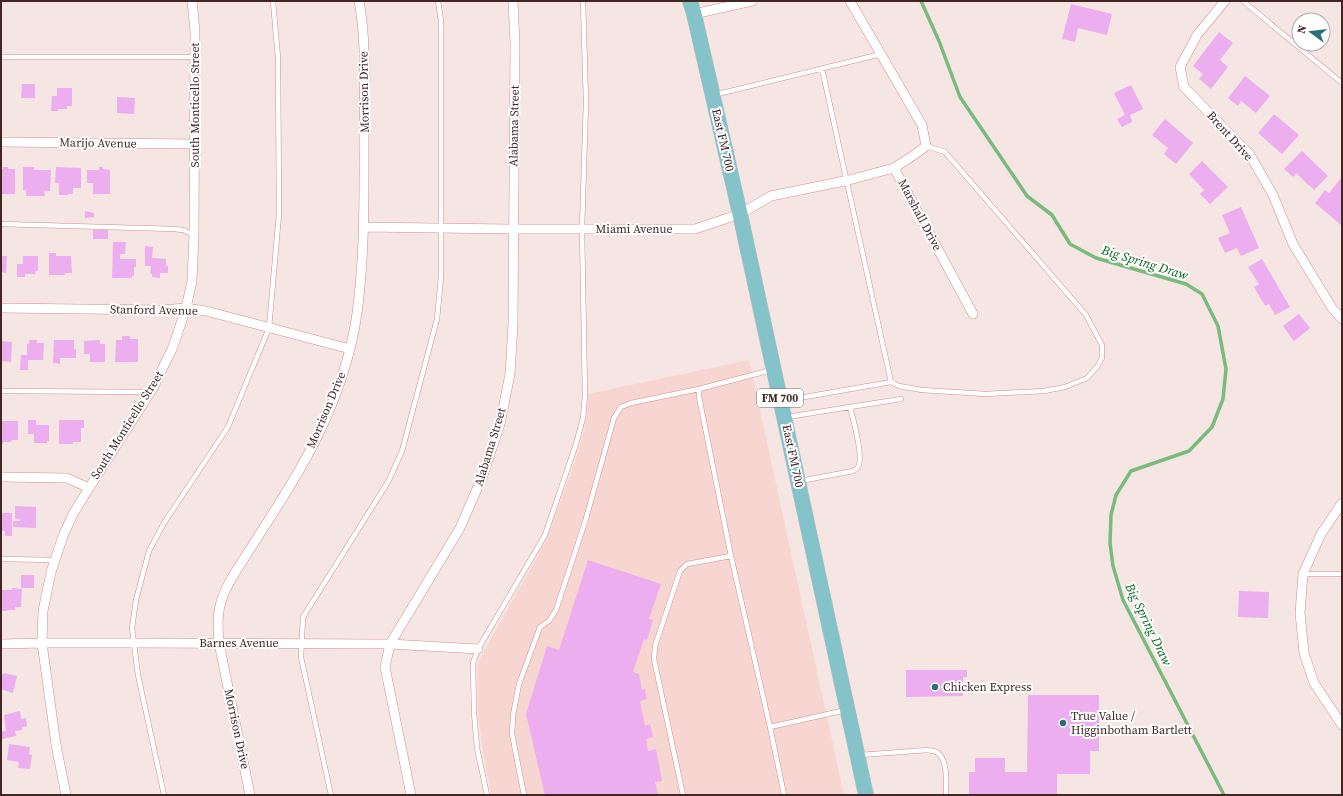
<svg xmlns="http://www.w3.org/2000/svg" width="1343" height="796" font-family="'Source Serif 4',serif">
<rect width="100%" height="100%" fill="#f5e6e4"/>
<path fill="#f7d6d2" d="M749,360l95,435h-353l-9,-49 -4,-34 -1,-44 2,-8 68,-121 28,-78 9,-30 4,-29v-8z"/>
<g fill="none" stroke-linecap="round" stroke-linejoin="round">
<path stroke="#7abb7d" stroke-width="3.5" d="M921,1l18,40 21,56 67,99 25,19 18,29 26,14 90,26 16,10 16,32 8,43 -3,30 -11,28 -23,24 -58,20 -15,24 -5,20 -1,28 3,23 10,34 101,195"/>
</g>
<path fill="#ecaeee" d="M1071,4l41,10 -5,21 -29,-7 -3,14 -13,-3z
M1219,32l14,11 -13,17 8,7 -17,22 -12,-10 4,-5 -10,-8z
M1245,76l25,20 -14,17 -15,-12 -3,5 -10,-8z
M22,84h13v14h-14z
M1131,85l12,24 -13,6 2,7 -10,5 -5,-8 8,-4 -11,-22z
M57,88h15v18h-5v3h-9v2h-7l1,-15h5z
M117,97l18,1 -1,16 -17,-1z
M1274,114l25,21 -17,19 -24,-21z
M1165,119l28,24 -17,21 -12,-10 4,-6 -16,-13z
M1302,151l26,25 -14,14 -18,-17 -3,4 -9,-8z
M1202,161l26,26 -18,17 -10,-10 4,-4 -15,-16z
M3,167h5v2h7v25h-14v-25h2z
M23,167h11v3h17l-1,21h-6l1,5h-19v-6h-3z
M56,167l25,1v20h-8v6h-5v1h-9v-12h-4z
M99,167h4v2l7,1v24h-17v-11h-6v-13h12z
M1342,177v46l-1,2 -26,-22 10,-13 4,3z
M1241,207l18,41 -18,8 -4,-8 -12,5 -7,-15 12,-5 -8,-18z
M85,211l9,2v4l-9,1z
M93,230h15v9h-15z
M113,242h13l-1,12h-5v5h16v8h-2v9h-2v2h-20z
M145,246l8,1 -1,11 14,1v7h2v7h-8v5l-8,-1v-3h-2l1,-8h-6z
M49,253h7v3h15l1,17h-7v2h-16z
M1,256h6l-1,17 -5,-1z
M23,256h15v15h-3v3h-10v3h-8v-13h6z
M1262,259l28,48 -15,8 -6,-11 -4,2 -11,-19 5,-3 -11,-17z
M1299,314l11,14 -16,13 -11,-15z
M122,336h8v3h8v23h-23l1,-22h6z
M29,340h8v3h7l-1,17h-15v10h-8l1,-15h6v-11h2z
M54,340h20v9h2v9h-16v6l-7,-1z
M100,340v4h5v18h-15v-8h-6v-13z
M1,341l11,1 -1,20 -10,-1z
M28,420h8v5h13v16h-2v2h-13v-9h-6z
M59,420h25v8h-3v14h-8v2h-14z
M2,421h16v19h-6l-1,2h-8v2h-2v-15h1z
M15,506l21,1v21l-23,-1v-6h7v-2h-5z
M1,513h11v23h-7v-5h-4z
M588,560l73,24 -12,35 4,1 -6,20 -3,-1 -11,33 6,2 3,16 3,-1 2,10 -7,2 5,25 5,-2 3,13 -7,2 2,12 8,-2 6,32 -7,1 3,13h-113l-19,-81 21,-68 12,4z
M21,575h13v13h-13z
M12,588l10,1 -1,18h-6v3h-8v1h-6v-21h11z
M1239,591l30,1 -1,26 -30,-1z
M906,670h61v7h-4v19l-57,1z
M4,673l13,3 -4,17 -12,-4v-15h3z
M1028,695h71v56h-9v23h-33v21h-88v-23h6v-14h30v14h22z
M20,711l1,8 5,-1 1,8 -5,1v3l-7,1 1,5 -14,3 -1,-8h5l-2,-16z
M9,744l21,3 -1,7 3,1 -2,14 -12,-1 1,-6 -12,-2z"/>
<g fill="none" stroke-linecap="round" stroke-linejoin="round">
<g stroke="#d28e87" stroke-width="5.5">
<path id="service" d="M1243,1l99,82
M1,57h194
M822,69l69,313 8,4 23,4 64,4 58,-3 21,-4 22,-9 10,-11 5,-9v-13l-16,-30 -141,-163 -19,-6
M714,95l167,-41
M1,224l173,5 9,1 11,5
M1,391l149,1
M782,401l109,-19
M850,407l51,-8
M787,417l63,-10c3,11 14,51 8,60 -1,2 -3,3 -5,4l-53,10
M1,559l54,1
M1303,574h39
M770,727l-39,-171 -32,-159v-8l72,-19
M860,755l68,-5c3,1 8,1 10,3 10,8 8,31 8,42
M164,795l-26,-120 -6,-47 4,-28 13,-49 15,-28 64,-96 41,-99 10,-114 -1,-156 -5,-57
M331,795l-30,-138 2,-40 85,-135 14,-31 35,-132 4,-42v-256l-3,-20
M487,795l-10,-47 -3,-36 -1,-49 5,-14 67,-114 31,-91 7,-26 2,-23 -3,-166 4,-127 -3,-101
M524,795l-12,-61 1,-19 6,-31 21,-57 9,-6 7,-11 29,-88 29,-104 7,-11 10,-4 68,-14
M683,795l-29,-136 1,-13 25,-75 7,-7 44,-8
M784,795l-14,-68 76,-17"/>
</g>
<g stroke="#d28e87" stroke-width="10">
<path id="minor" d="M850,1l72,124 4,21 -12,9 -20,13 79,146
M1225,1l-28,34 -17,32 4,20 66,68 23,40 20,49 39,64 10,11
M694,14l58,-13
M1,142l194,2
M364,227l149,2h182l45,-15 31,-18 78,-16 45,-12
M1,308l161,2 24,-2 20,3 144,38
M1,477l66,1 22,10
M1342,503l-21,31 -18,40 -3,39 4,40 10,30 28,42
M1,644l41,-1h92l256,1 88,5
M66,795l-10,-50 -14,-102 1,-32 8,-39 12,-36 10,-22 16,-26 64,-100 20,-41 13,-39 6,-27 2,-46 1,-204 -3,-30
M250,795l-31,-152c-1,-14 -2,-28 2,-41 6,-20 20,-38 31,-56 23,-36 47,-72 66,-111 18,-36 34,-83 39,-122 8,-59 7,-118 7,-177 0,-43 3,-93 -5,-135
M411,795l-26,-128 5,-23 70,-116 23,-53 17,-51 10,-50 3,-50 2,-280 -2,-43"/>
</g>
<g stroke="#cac2c1" stroke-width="16">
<path id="primary" d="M690,1l4,13 46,200 126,581"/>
</g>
<use href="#service" stroke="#fff" stroke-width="4.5"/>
<use href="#minor" stroke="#fff" stroke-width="9"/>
<use href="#primary" stroke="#85c3ca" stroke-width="15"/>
</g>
<g fill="#287179" stroke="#fff" stroke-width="1.5">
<circle cx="935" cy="687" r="4"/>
<circle cx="1063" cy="723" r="4"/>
</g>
<g text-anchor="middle" stroke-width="4" stroke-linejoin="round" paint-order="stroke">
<rect fill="#fff" stroke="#7a6765" stroke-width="1" x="757" y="389" width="46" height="18" rx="3"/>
<g font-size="11" font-weight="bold" fill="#412623">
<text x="780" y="402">FM 700</text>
</g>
<g font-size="12" fill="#412623" stroke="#fff">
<text transform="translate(364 92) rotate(-91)" y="4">Morrison Drive</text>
<text transform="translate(195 105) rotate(-90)" y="4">South Monticello Street</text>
<text transform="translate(514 126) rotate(-89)" y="4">Alabama Street</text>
<text transform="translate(1230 136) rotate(48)" y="4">Brent Drive</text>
<text transform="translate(723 140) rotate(77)" y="4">East FM 700</text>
<text transform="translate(98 143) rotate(1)" y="4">Marijo Avenue</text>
<text transform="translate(920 215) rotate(62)" y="4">Marshall Drive</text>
<text x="634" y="233">Miami Avenue</text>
<text transform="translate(154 310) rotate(1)" y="4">Stanford Avenue</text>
<text transform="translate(326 410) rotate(-67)" y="4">Morrison Drive</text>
<text transform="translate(127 425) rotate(-58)" y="4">South Monticello Street</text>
<text transform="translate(490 447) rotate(-73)" y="4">Alabama Street</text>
<text transform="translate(793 456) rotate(78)" y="4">East FM 700</text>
<text x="239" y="647">Barnes Avenue</text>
<text transform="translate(237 729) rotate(78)" y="4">Morrison Drive</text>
</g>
<g font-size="12" fill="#412623" stroke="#fff" text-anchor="start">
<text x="943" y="691">Chicken Express</text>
<text x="1071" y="720">True Value /<tspan x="1071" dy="14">Higginbotham Bartlett</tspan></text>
</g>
<g font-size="13" font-style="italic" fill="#01691b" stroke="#fff">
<text transform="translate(1145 262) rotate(17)" y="5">Big Spring Draw</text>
<text transform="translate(1149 624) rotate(64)" y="5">Big Spring Draw</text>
</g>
</g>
<rect width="1343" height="796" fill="none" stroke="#412623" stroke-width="4"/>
<g transform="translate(1311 32) rotate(285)"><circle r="19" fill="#ffffff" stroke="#b3a8a7"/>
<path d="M0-3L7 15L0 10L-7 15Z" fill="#287179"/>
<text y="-6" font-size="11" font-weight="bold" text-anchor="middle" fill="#412623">N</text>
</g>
</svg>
